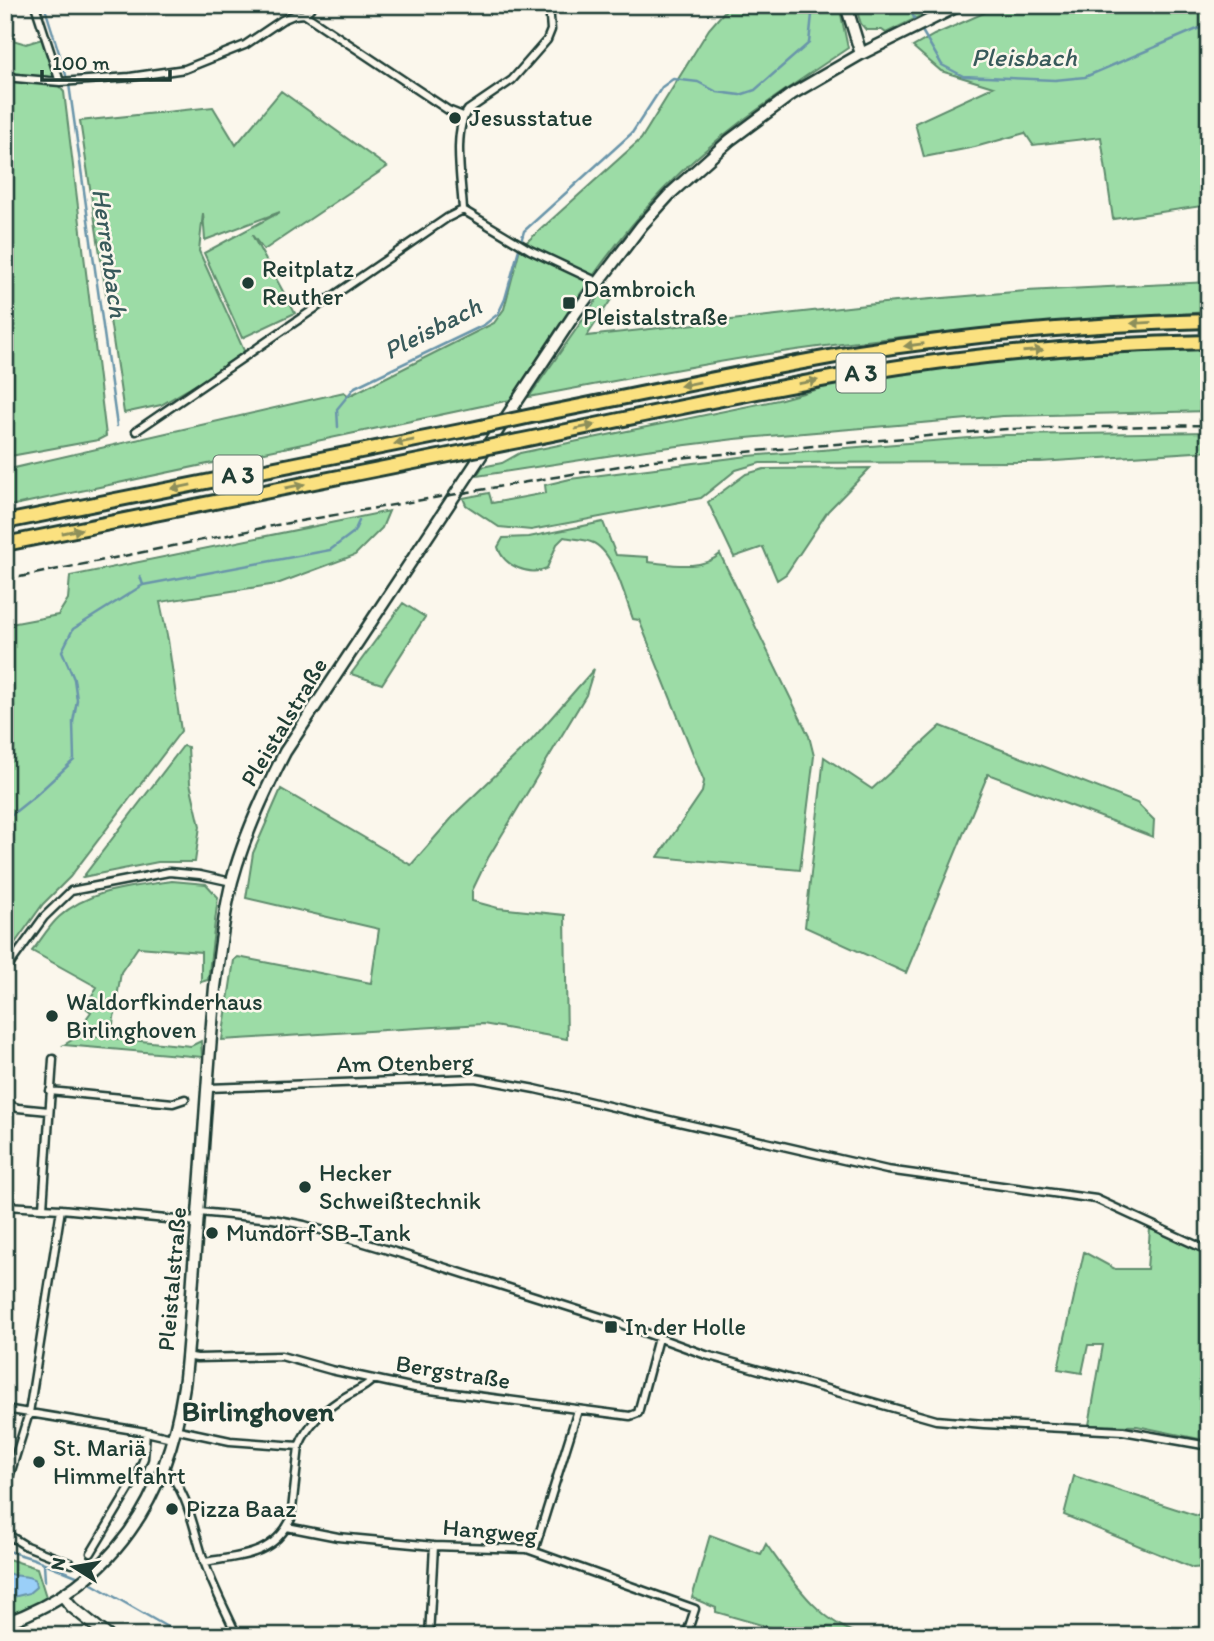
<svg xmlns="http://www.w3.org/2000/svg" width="1214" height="1641" font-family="Itim,sans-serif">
<rect width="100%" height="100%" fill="#fbf7ec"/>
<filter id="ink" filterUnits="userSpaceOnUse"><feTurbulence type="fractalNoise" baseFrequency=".0143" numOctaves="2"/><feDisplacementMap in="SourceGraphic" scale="14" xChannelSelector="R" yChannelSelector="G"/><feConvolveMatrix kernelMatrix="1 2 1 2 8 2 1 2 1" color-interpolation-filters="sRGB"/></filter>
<g filter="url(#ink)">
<path fill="#9cdca6" stroke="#5e8c6d" stroke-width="2" d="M730,5h109l9,43c-64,43 -131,85 -185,142 -60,63 -105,138 -153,210l-505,107v-37l339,-78 5,4 145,-73 10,-14 16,-61 121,-109 68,-110z
M855,5h88l-57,28 -4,-3h-16l-5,-6z
M1002,5h207v200l-96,14 -12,-82 -68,8 -8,-12 -50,14 -51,10 -9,-34 78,-36 -52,-16 -28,-24 21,-12z
M42,39l15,45 7,8 42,344 -8,4 -93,17v-414l8,-3 13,4z
M281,91l106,76 -123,83 -12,-15 43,78 -53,25 -38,-85 76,-41 -75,28 -2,-27 -4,38 47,104 -85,50 -37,8 -44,-292 133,-14 23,38z
M1209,282v30c-145,9 -290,20 -434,41 -82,12 -164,29 -246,44l78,-112 11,4 -31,47 297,-33 142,-12z
M1209,349v62l-206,5 -268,23 -89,11 -169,26 5,-9 20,-4 18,-10 258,-53 65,-18 173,-25z
M1209,432v19l-169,11 -280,1 -24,7 -35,28 -170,32 -32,-3 -33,-22 -3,-7 26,-5 3,10 54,-10 -1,-8 25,-6 178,-23 258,-21z
M870,468l-42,43 -42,63 -9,6 -14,-33 -29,10 -26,-55 38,-28 18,-5z
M389,511l-7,17 -27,27 -78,29 -117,18 8,38 13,91 -111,146 -27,27 -38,53v-332l53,-10 10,-16 2,-23z
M603,522l13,33 32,2v5c23,2 54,9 72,-8l89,182 5,20 -14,114 -142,-13 44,-65 2,-11 -65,-161 -6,-1c-8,-21 -19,-69 -42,-77 -8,-3 -18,-3 -27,-5l-7,7 -10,24c-17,9 -44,-2 -49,-21l5,-9 26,-1z
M403,603l22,14 -43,67 -31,-10z
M594,669l-8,26 -98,163 -16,33v10l26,7 67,7 2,124 -84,-15 -261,16 12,-80 4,-3 133,26 8,-54 -133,-31 7,-45 28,-64 130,76 47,-54 72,-69z
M941,726l196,77 17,17 -1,17 -165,-63 -82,199 -101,-46 19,-170 48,32z
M183,746l5,1 2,36 10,43 -5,36h-37l-75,15z
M172,881l34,3 12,13 -10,83 -7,2v-30l-63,-5 -17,25 -9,59 -28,-2 -1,-6 8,-11 -6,-5 12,-20 -65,-36c9,-11 17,-25 27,-34 31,-28 73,-30 113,-36z
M80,1035l111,11 10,-5 1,16 -138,-12z
M1150,1228l59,27v186l-72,-15 -48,-1 14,-80h-15l-6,28 -24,-4 26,-117 31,17h32z
M1074,1476l124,40 6,-20 5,1v55l-4,15 -12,1 -129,-53z
M710,1535l51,19 5,-10c26,36 54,81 100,92h-66l-84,-24v-4l-24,-10z
M5,1558l32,10 10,32 -42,18z"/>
<path fill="#9acff8" stroke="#6995aa" stroke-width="2" d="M5,1571c9,8 21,2 30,9l1,7 -7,6 -24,6z"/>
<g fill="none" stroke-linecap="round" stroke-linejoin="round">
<path stroke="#6995aa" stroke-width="2.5" d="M44,5l22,70
M908,5l9,19
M921,29l21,36 21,11 92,4 30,-3 124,-53
M69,84l48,342
M338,427l-1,-18 18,-22 129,-62 14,-11 7,-15 19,-68 108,-98 30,-46 11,-8 25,3 19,10 23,3 15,-5 54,-47 4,-38
M140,576l3,9
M5,820l30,-24 39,-36 -1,-38 4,-22 -3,-21 -12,-28 11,-22 70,-44 187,-35 24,-18 5,-11
M5,1550l29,9 45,18
M44,1564l1,17
M85,1580l98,56"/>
<g stroke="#1f3d34" stroke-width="11">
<path id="street" d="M35,5l25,77 70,-5 55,-8 60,-24 37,-25 12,-5 10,-1 144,96 15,6
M304,14l10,-9
M5,77l55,5
M463,210c-1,-25 -11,-80 5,-100l44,-30 35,-40 4,-10 -2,-25
M463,210l67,40 68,32
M136,431l311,-213 16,-8
M5,971l39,-54 27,-26 98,-19 31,3 32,7
M208,1088l267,-10 60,11 352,81 209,29 113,52
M50,1091l123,12 12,-4
M6,1104l12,4 31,3
M5,1206l56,3 137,13
M43,1208l10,-149
M199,1212l74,7 31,6 101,30 208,66 93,34 230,65 48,4 139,7 86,15
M186,1356l11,2 84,-2 50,14 84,18 215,28 8,-3 20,-75
M5,1409l141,23 26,6
M174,1429l56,12 69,5c8,-21 27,-38 46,-49 10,-6 20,-9 28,-18
M163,1467c26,24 30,62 41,94 9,26 22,50 33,75
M5,1490l24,-77 32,-204
M287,1527l51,10 96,9 93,3 168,60 -9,27
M5,1533l21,13 46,18
M534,1551l44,-141
M91,1553l45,-75 8,-20 2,-26
M204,1562c36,-6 69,-6 87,-43l8,-73
M263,1636h52
M429,1636l5,-90"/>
</g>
<g stroke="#1f3d34" stroke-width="15">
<path id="secondary" d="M846,5l15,49
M63,1596l9,11 36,29
M5,1623c110,-39 162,-125 179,-237 5,-40 7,-82 10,-122 8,-92 13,-185 21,-277 5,-35 8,-71 17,-106 12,-45 32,-88 53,-129l291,-440 66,-87 29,-32 59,-53 62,-46 69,-40 99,-49"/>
</g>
<g stroke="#1f3d34" stroke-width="18">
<path id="highway" d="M536,415c107,-21 215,-45 323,-63 116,-18 233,-28 350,-31
M518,441c114,-23 228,-49 343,-68 115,-19 231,-29 348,-31
M5,522l466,-93
M5,544l449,-90"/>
</g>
<use href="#street" stroke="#fbf7ec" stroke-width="6"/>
<use href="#secondary" stroke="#fbf7ec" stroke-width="10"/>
<use href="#highway" stroke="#fbe180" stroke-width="12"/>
<path stroke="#1f3d34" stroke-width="2.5" stroke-dasharray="10 5" stroke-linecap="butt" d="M5,580l272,-55 377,-65 353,-31 202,-4"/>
<g stroke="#1f3d34" stroke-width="18" stroke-linecap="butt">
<path id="highway-bridge" d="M471,429l65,-14
M454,454l64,-13"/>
</g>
<use href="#highway-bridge" stroke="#fbe180" stroke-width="12"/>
</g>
<defs><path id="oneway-solid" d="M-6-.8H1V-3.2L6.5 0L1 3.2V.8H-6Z" transform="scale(1.75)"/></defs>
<g fill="#8d8f5a">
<use href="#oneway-solid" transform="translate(1141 323) rotate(177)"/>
<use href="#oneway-solid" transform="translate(914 345) rotate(172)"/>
<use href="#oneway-solid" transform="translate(1033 351) rotate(-4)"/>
<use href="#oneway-solid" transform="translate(808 382) rotate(-10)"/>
<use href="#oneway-solid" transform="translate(690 384) rotate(169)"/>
<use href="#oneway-solid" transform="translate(585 427) rotate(-11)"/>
<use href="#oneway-solid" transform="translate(404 442) rotate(169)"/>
<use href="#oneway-solid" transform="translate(295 486) rotate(-11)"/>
<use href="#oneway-solid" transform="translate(181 487) rotate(169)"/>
<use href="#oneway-solid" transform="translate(72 531) rotate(-11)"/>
</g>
</g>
<g fill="#1f3d34" stroke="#fbf7ec" stroke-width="2.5">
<circle cx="455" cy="118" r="7"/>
<circle cx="248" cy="283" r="7"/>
<rect x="562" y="296" width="14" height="14" rx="3.5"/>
<circle cx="52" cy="1016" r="7"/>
<circle cx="305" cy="1187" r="7"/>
<circle cx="212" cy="1233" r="7"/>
<rect x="604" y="1320" width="14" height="14" rx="3.5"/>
<circle cx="39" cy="1462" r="7"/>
<circle cx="172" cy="1509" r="7"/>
</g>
<g text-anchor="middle" stroke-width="5" stroke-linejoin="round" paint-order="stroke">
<g fill="#fbf7ec" stroke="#61756b" stroke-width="2">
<rect x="836.5" y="353.5" width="49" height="39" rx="5"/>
<rect x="213.5" y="455.5" width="49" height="39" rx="5"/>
</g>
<g font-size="23" font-weight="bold" fill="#1f3d34">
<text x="861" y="381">A 3</text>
<text x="238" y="483">A 3</text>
</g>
<g font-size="24" fill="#1f3d34" stroke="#fbf7ec" text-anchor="start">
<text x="469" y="126">Jesusstatue</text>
<text x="262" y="277">Reitplatz<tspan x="262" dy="28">Reuther</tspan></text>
<text x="583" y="297">Dambroich<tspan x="583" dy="28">Pleistalstraße</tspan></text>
<text x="66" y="1010">Waldorfkinderhaus<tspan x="66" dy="28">Birlinghoven</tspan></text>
<text x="319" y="1181">Hecker<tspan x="319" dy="28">Schweißtechnik</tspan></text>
<text x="226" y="1241">Mundorf SB-Tank</text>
<text x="625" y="1335">In der Holle</text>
<text x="53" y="1456">St. Mariä<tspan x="53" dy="28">Himmelfahrt</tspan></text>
<text x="186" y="1517">Pizza Baaz</text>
</g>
<g font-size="24" fill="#1f3d34" stroke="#fbf7ec">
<text transform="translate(284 722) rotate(-59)" y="8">Pleistalstraße</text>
<text transform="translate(405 1063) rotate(-1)" y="8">Am Otenberg</text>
<text transform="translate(172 1279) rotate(-85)" y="8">Pleistalstraße</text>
<text transform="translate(453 1372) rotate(9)" y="8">Bergstraße</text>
<text transform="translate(490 1531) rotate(5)" y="8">Hangweg</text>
</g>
<g font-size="26" font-style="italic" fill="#385a5b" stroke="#fbf7ec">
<text x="1024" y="66">Pleisbach</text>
<text transform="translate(110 253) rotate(82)" y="9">Herrenbach</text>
<text transform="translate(432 328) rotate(-27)" y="9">Pleisbach</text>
</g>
<g font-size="28" font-weight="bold" fill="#1f3d34" stroke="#fbf7ec">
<text x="258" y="1421">Birlinghoven</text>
</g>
</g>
<rect width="1214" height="1641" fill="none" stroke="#fbf7ec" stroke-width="28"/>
<rect x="14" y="14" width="1186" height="1613" fill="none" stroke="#1f3d34" stroke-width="2.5" filter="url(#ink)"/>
<g transform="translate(74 1567) rotate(281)" stroke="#fbf7ec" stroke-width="5" paint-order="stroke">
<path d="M0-5L12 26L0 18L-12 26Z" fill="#1f3d34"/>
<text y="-10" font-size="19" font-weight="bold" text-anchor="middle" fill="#1f3d34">N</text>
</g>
<path d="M42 70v10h128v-10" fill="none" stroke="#1f3d34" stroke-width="3.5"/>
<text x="52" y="70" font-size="21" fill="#1f3d34" stroke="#fbf7ec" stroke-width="5" paint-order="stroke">100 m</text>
</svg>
